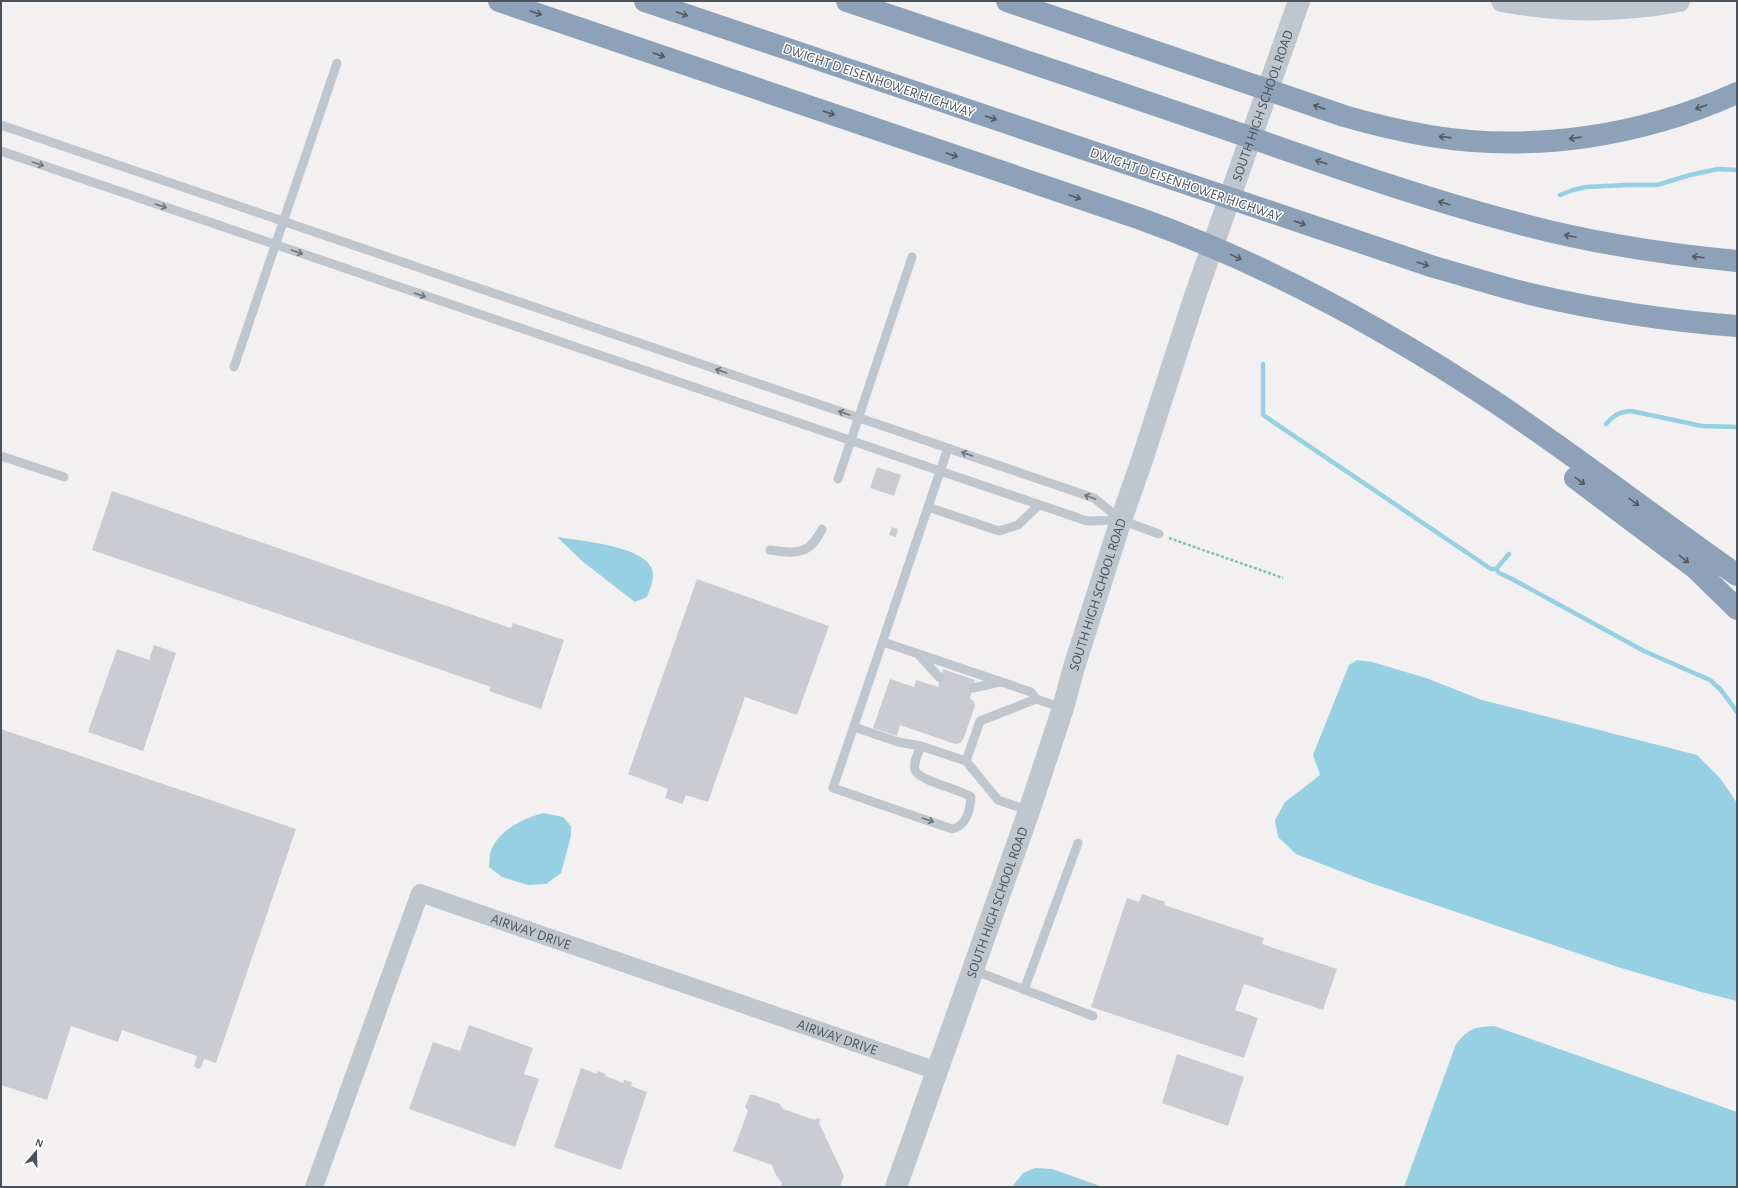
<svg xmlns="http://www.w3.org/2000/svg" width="1738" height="1188" font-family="'Alegreya Sans',sans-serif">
<rect width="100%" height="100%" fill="#f2f0f0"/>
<path fill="#96d0e2" d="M557,537c23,4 82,8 94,30 5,10 -1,21 -4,30l-12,5 -53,-41z
M1357,660l15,2 54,16 56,22 215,55 23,23 17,25v198l-32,-8 -87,-26 -250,-85 -72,-28 -18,-17 -3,-17 10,-18 35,-27 -7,-20 36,-90z
M543,813l20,4 8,9v10l-10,37 -15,11 -18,1 -26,-8 -13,-10c1,-6 0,-14 3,-19 10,-20 31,-29 51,-35z
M1494,1026l243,86v75h-333l52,-143c14,-16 17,-17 38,-18z
M1035,1168l17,1 51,18h-91l11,-14z"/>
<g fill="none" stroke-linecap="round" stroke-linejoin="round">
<path stroke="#96d0e2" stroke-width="4.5" d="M1560,195l13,-5 13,-3 40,-2h31l33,-10 28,-6 19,1
M1263,364v51l228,154h5l13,-15
M1606,424c8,-9 13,-12 25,-13l71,15 35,1
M1496,569l3,4 13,6 132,72 66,29 11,10 16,22"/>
</g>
<path fill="#cbccd2" d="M877,467l24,8 -7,21 -24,-8z
M112,491l399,137 2,-5 51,17 -23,69 -52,-18 2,-4 -399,-137z
M892,527l6,2 -2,8 -7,-2z
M697,579l132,47 -32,89 -52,-18 -37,105 -22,-7 -4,9 -17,-6 3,-9 -40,-15z
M154,645l22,8 -33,98 -55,-19 29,-83 32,11z
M943,669l32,11 -5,18 4,4 1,4 -12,34 -3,3 -5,1 -55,-19 -3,11 -24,-8 17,-49 24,8 2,-7 22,7z
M1,729l295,100 -80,234 -12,-4 -3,9 -3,1 -4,-3 3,-10 -75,-26 -4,12 -47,-16 -24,74 -46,-15z
M1142,894l23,8 -1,3 100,33 -2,6 75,25 -14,41 -79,-26 -9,26 23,8 -14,40 -153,-51 36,-109 12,4z
M469,1025l64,23 -9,26 15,5 -24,68 -106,-38 24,-67 27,9z
M1177,1054l67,23 -16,49 -66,-23z
M581,1068l16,6 1,-3 8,3 -1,2 18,7 1,-3 8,2 -1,4 16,6 -26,78 -67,-23z
M750,1095h4l26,9 3,5 32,11 2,-2 4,1 -2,4 25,53 -4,11h-59l1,-4 -6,-8 -4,-10 -39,-14 15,-40 -3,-4z"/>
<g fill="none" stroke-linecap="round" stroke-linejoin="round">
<path stroke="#7fc4a4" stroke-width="2.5" stroke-dasharray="3 2" stroke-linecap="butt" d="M1169,538l114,40"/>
<path stroke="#c0c6cd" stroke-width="9" d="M1,125l1093,373 27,22 38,14
M1,151l1086,370 34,-1
M234,367l103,-304
M1,456l63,21
M838,479l74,-222
M928,507l71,24 19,-6 21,-20
M770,550c26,4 40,5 52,-21
M883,642l148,50 5,7
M918,654l22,24
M973,688l27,-6
M854,727l44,15 23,4 45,15
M921,746c-3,7 -8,17 -6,24 3,11 45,19 56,27 -1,13 -4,29 -19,32l-119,-41 115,-340
M1029,811l-31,-11 -32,-39 14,-40 56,-22 27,9
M973,970l120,46
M1024,990l54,-147"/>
<path stroke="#c0c6cd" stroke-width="18" id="s1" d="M314,1187l106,-294 517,178"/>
<g stroke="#bec6cf" stroke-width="22">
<path d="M1502,1c58,11 119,11 177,0"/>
<path id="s2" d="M896,1187l133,-376 34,-103 11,-41 47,-147 21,-60 52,-161 105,-298"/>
</g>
<path stroke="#8da1b8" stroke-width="22" d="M499,1l642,218c125,45 243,109 354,183 82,55 161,116 242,173
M645,1l789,266c32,9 64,19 96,27 68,16 138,27 207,32
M847,1c125,42 251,84 376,127 98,34 197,70 298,96 71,19 143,30 216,37
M1007,1l337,115c28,8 57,15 86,20 103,17 212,0 307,-43
M1575,478l120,90 42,41"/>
</g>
<defs><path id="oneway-shaft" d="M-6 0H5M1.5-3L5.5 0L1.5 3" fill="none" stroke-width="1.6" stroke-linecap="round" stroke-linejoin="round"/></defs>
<g stroke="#515a64">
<use href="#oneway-shaft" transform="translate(536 13) rotate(19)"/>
<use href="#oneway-shaft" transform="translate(682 14) rotate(19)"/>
<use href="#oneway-shaft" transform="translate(659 55) rotate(19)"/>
<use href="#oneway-shaft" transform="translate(1319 107) rotate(-161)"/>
<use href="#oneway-shaft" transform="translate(1701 107) rotate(161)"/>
<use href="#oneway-shaft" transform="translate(829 113) rotate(19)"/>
<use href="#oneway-shaft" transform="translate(991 118) rotate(19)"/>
<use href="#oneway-shaft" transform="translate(1445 137) rotate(-174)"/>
<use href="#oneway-shaft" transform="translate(1575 138) rotate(172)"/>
<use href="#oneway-shaft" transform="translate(952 155) rotate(19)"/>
<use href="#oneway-shaft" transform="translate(1321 162) rotate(-162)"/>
<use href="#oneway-shaft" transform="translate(1075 197) rotate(19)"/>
<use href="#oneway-shaft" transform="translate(1444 203) rotate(-163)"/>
<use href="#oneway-shaft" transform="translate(1300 223) rotate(19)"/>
<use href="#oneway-shaft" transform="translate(1570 236) rotate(-168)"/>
<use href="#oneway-shaft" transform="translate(1236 257) rotate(25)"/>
<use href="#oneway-shaft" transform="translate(1698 257) rotate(-173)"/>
<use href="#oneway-shaft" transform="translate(1423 264) rotate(18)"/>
<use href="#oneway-shaft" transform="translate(1580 481) rotate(37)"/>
<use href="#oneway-shaft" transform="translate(1634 502) rotate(36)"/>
<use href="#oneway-shaft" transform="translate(1684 559) rotate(38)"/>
</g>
<g stroke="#6d757d">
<use href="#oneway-shaft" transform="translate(38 164) rotate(19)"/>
<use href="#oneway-shaft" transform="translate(161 206) rotate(19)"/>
<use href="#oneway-shaft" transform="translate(297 252) rotate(20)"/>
<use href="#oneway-shaft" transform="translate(420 295) rotate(19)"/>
<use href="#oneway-shaft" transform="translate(721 371) rotate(-161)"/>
<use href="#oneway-shaft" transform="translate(844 413) rotate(-161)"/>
<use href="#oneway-shaft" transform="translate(967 454) rotate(-161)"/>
<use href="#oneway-shaft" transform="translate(1090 497) rotate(-158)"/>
<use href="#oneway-shaft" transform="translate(928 820) rotate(19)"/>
</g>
<g text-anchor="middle" stroke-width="3" stroke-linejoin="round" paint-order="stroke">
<g font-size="14" fill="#4a525b" stroke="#fff">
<text transform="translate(879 80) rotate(19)" y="5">DWIGHT D EISENHOWER HIGHWAY</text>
<text dy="5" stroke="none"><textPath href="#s2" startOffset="1142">SOUTH HIGH SCHOOL ROAD</textPath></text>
<text transform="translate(1186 184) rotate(19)" y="5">DWIGHT D EISENHOWER HIGHWAY</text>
<text dy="5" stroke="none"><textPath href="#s2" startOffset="626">SOUTH HIGH SCHOOL ROAD</textPath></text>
<text dy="5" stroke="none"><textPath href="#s2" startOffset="302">SOUTH HIGH SCHOOL ROAD</textPath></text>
<text dy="5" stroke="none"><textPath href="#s1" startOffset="430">AIRWAY DRIVE</textPath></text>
<text dy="5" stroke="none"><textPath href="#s1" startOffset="754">AIRWAY DRIVE</textPath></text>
</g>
</g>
<rect width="1738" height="1188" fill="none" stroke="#4a525b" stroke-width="4"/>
<g transform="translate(36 1152) rotate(20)" stroke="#ffffff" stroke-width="3" paint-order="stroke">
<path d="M0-3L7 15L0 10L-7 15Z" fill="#4a525b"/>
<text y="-6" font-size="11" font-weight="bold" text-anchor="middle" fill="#4a525b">N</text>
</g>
</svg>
